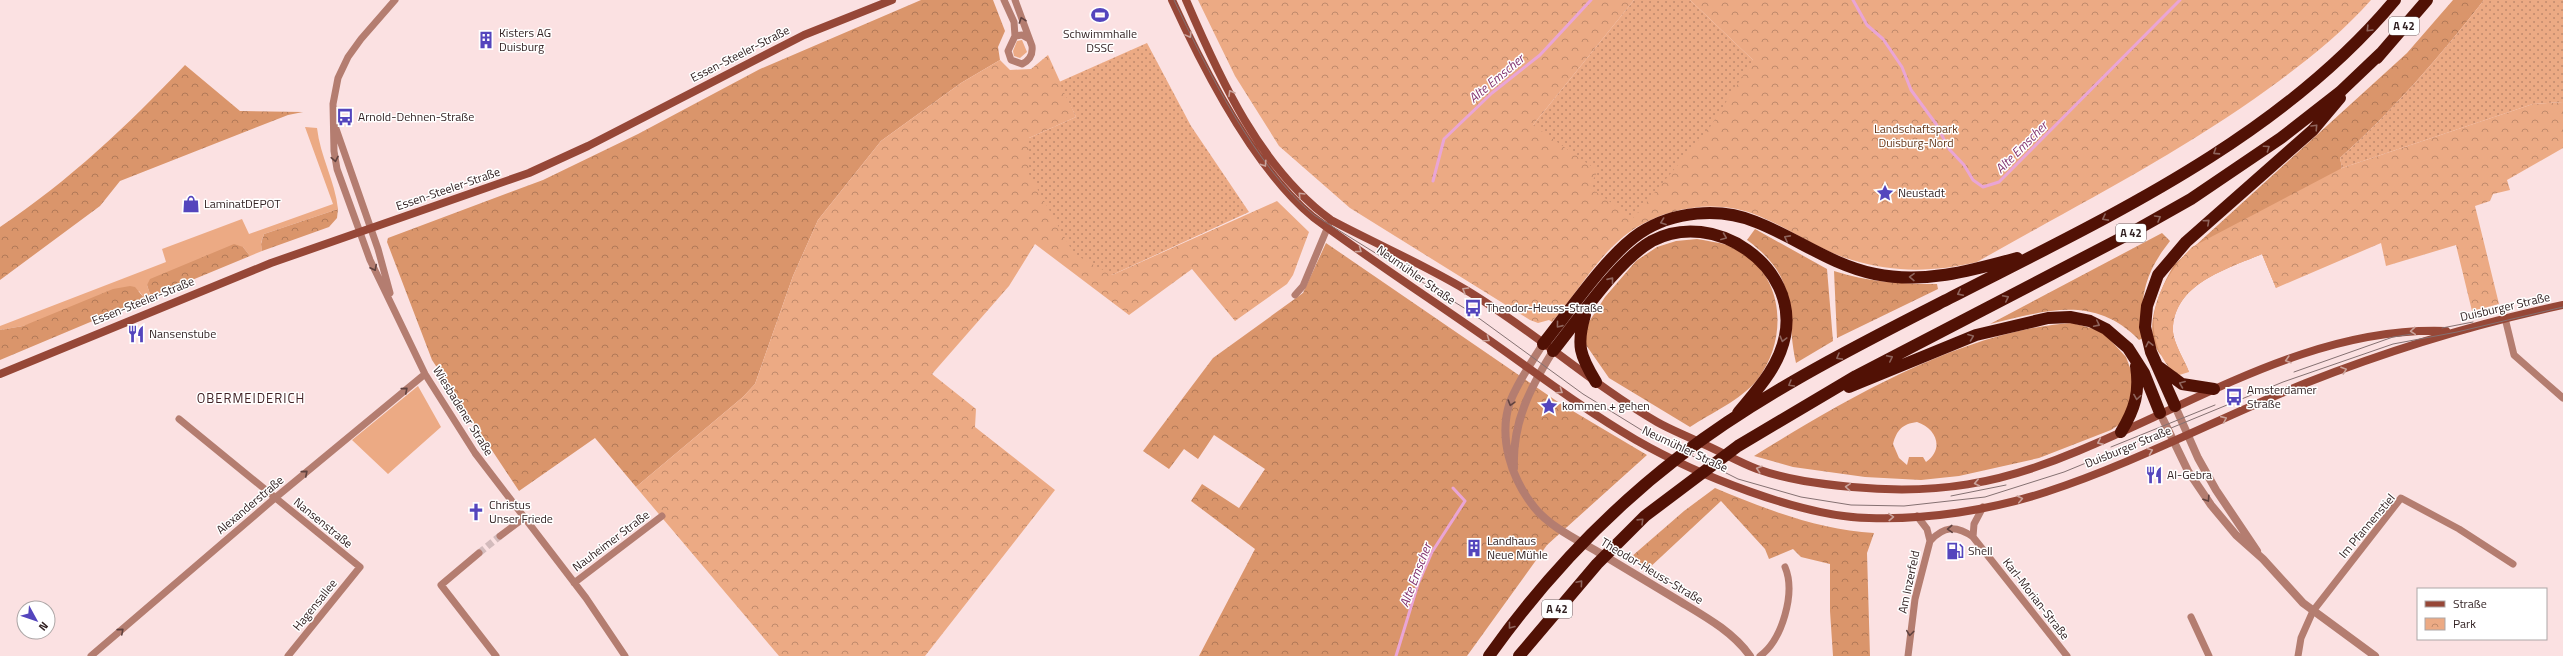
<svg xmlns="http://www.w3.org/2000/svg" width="2563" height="656" font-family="'Titillium Web',sans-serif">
<defs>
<pattern id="forest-crowns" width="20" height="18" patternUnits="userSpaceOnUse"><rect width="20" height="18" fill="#da956b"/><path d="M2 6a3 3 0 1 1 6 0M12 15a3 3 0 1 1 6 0" fill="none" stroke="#b17958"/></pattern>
<pattern id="park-crowns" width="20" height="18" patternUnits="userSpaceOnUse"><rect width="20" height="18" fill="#ecaa84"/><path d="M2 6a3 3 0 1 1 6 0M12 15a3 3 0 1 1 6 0" fill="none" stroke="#c08a6c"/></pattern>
<pattern id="garden-dots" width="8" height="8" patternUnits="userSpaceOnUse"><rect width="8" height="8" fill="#ecaa84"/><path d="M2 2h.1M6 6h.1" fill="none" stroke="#c08a6c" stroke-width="1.8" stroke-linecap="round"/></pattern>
</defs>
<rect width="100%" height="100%" fill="#fbe1e2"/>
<path fill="#ecaa84" d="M1022,40l5,12 -7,6 -6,-2 -1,-5 4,-10z
M305,127l12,1c3,28 18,53 21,81l-74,25 -3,9 1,8 -12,5 -7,-9 -96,38 4,12 -6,2 -6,-8 -116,35 -23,4v-4l166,-64 -4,-13 80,-30 7,15 84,-30z
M418,386l23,41 -53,47 -36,-34z"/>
<path fill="url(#forest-crowns)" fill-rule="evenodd" d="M921,0h72l12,31 -7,16 2,13 -39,23 -80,58 -63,79 -25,56 -38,108 -12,13 -107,90 -41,-49 -76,53 -87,-131 -45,-118 1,-4 155,-58 95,-46 122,-65z
M2453,0h31c-44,56 -91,111 -144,158l2,9 -66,121 -14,-34c-35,15 -90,30 -89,78 1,12 12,29 16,40 -8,-5 -23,-11 -29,-18 -19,-24 1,-67 14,-89l233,-212z
M185,65l55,46 63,1 -15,3 -168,66 -20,25 -100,74v-53c69,-46 128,-102 185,-162z
M338,209l-1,9 -8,9 -67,24 -1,-7 3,-10z
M1755,229l72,40 6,72 -37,22c-12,-56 5,-83 -49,-123z
M2162,233l8,8c-26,33 -30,55 -27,97l-4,2c-45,-46 -94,-29 -149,-16z
M1697,239c10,2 20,3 30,6 57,22 64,91 30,135 -16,20 -46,33 -67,47l-81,-49 -23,-33 -1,-17 20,-31 31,-36 21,-14 19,-6z
M1326,243l235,161 86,51 -100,90 -80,111h-268l56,-107 -64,-48 11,-17 37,24 26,-39 -51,-34 -16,24 -14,-10 -15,20 -26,-18 70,-93 90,-65z
M234,244l9,3 7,9 -99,41 -4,-12 3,-6z
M1834,271c34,11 68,13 103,13l1,5 -101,49z
M130,286l5,1 10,12 -145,61v-30l23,-4 90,-37z
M2072,323l30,8 24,26 6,16 2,19 -11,30 -12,8 -72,28 -80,18 -38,4 -56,-3 -72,-10 -39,-11c90,-56 210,-126 318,-133zM1917,422c19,6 28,27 9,40l-3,-5h-14l-2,8 -8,-7 -6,-14c4,-14 9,-20 24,-22z
M1715,488c50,21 104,42 159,45l-7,20 3,103h-37l-3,-45v-47l-29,-7 -8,-8 -24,10 -4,-10 -44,-48 -74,69 -16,-13 53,-46z"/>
<path fill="url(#park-crowns)" d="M1198,0h436l-101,125 220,-65 -63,-60h681c-30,34 -66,62 -103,89 -91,66 -193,117 -291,173 -43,10 -82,11 -125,-2 -34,-10 -61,-31 -93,-44 -39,-17 -87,-10 -122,11 -36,22 -58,64 -85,95l-3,-2 -11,3 -8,-3 -180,-112 -71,-62 -44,-70z
M1048,55l28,62 -47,21 83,137 165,-74 32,31 -16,43 -6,9 -52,37 -43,-52 -63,46 -94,-71 -26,42 -77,88 44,35 -1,18 80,63 -130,166h-146l-143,-169 107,-90 12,-13 38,-108 25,-56 63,-79 80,-58 39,-23 10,10 21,-1z
M2563,102v46l-56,32 3,10 -17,4 -3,7 -15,5 24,98 -27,7 -16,-66 -70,21 -5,-23 -105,45 -14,-34c-35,15 -90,30 -89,78 1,12 12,29 16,40l-13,4c-40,-43 -21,-91 16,-129l150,-79 191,-64z"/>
<path fill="url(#garden-dots)" d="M1634,0h56l63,60 -43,67 -77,91 -44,-31 9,-16 -65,-46z
M2484,0h79v102l-30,2 -191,64 -2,-10c53,-47 100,-102 144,-158z
M1147,43l44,83 58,86 -137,63 -38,-21 -45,-80v-36l47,-21 -17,-35z"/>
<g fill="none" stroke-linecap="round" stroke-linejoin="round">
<path stroke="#e9a5d5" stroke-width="3" d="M1853,0l14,25 16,14 19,28 9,23 25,34 13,25 15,16 9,15 10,7 16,-5 181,-182
M1433,181l11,-42 48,-46 48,-38 51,-55
M1396,656l22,-72 14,-32 33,-51 -12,-13"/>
<path stroke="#d3bbbc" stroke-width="7" stroke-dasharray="7 3.5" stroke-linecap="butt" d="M479,553l21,-17"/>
<path stroke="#b47d70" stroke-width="7" d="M395,0l-34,39 -13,18 -10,21 -5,26 1,47 3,18 33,91 55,114 50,79 111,145 39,58
M1004,0l10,22 1,14
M1015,0l17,46c1,8 -2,14 -10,18l-11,-4 -3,-9 7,-15 7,-1 7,4
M335,126l43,123 12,44
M1295,295l8,-9 26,-62
M2505,318l9,37 49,43
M179,419l181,148 -72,89
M500,536l24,-18
M1973,537l1,-13 9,-17
M1930,541c14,-15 26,-16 43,-4l94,119
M479,553l-38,32 55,71
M574,583l88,-67
M2191,617l18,39
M91,656l184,-158 150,-124
M1760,656c22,-16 36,-63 25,-89
M1908,656l7,-57 15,-58 -3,-12 -10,-13
M2298,656l3,-18 12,-27 88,-113 58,31 54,35"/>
<path stroke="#b47d70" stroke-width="8" d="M1543,344c-11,18 -25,37 -33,58 -12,35 1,76 24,105 16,20 42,32 64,45 28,17 56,34 83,50 25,15 52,30 69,54
M2175,406l23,52 18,32 41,61
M2160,413l28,58 23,34 25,30 27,24 40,44 72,53
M1514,468c-2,-45 16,-80 39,-117"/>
<path stroke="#964737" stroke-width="8" d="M1172,0c31,68 83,169 141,217 60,45 124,86 186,130 45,32 89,65 137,93 59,34 165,77 233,78 58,2 122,-8 177,-26 89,-29 173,-74 260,-109 84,-33 169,-59 257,-78
M1186,0c34,79 74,168 145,220 45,24 92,44 135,70 67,40 124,93 191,132 14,8 30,14 44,21 19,8 37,19 56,26 31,11 63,15 95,18 85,8 148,-3 226,-36 118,-48 235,-125 368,-120
M0,374l271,-111 258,-90 59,-27 216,-111 88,-35"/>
<path stroke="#511105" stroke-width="12" d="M2377,58l50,-58
M1585,315c-9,30 -5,41 11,67
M1543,344c26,-32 64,-89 97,-111 33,-22 80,-26 116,-11 41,16 75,43 119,52 49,10 95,-3 142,-16
M1553,351c26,-32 64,-90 99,-110 62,-33 147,25 133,95 -6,31 -28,54 -47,77
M2159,367l23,17 32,5
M1849,387l127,-52 72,-17 22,-1 20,4 16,8 22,19 16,25 16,40
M2175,406l-24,-54 -6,-25 2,-21 11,-31 28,-33 127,-112 27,-32
M2121,432c14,-23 19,-40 15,-66
M1489,656c54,-76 117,-143 191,-200 82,-63 178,-111 270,-158 158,-81 329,-159 445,-298
M1519,656l78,-92 48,-48 93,-70 118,-70 273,-142 62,-35 90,-61 59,-46 41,-39"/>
<path stroke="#857172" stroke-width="1" d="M1174,0c32,68 82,168 140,215l155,96 114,83 60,37 95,48 63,18 50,8 53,1 81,-9 79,-25 219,-90 110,-38 64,-12 106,-25
M2442,328l31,-6
M2294,372l99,-35 19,-3
M2111,447l104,-42
M1951,496l55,-11"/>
</g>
<defs><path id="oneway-chevron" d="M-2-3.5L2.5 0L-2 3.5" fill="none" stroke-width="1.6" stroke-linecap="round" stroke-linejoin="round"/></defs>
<g stroke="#60423f">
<use href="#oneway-chevron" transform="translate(1022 20) rotate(-109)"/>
<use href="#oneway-chevron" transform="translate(335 159) rotate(79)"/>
<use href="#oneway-chevron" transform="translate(374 268) rotate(63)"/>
<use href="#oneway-chevron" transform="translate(405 390) rotate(-40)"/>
<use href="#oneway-chevron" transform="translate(1511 403) rotate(106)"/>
<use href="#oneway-chevron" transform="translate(305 473) rotate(-40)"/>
<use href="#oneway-chevron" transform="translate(2207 499) rotate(57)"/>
<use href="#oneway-chevron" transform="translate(1950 529) rotate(177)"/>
<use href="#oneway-chevron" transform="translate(121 631) rotate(-41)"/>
<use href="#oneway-chevron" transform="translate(1910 633) rotate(97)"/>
</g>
<g stroke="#8e645c">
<use href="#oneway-chevron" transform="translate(2369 29) rotate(134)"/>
<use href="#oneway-chevron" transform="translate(2315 127) rotate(-47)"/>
<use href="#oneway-chevron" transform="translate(2267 148) rotate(-35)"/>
<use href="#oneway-chevron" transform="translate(2216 152) rotate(147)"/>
<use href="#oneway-chevron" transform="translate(2105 218) rotate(152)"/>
<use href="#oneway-chevron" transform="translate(2158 218) rotate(-30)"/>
<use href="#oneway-chevron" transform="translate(1663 222) rotate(160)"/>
<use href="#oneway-chevron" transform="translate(2207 222) rotate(-42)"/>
<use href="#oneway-chevron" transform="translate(1724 237) rotate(22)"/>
<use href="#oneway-chevron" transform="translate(1787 238) rotate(-152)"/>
<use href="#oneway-chevron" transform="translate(1912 277) rotate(-179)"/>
<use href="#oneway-chevron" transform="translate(1611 280) rotate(-51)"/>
<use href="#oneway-chevron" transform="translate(1960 293) rotate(153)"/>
<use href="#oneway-chevron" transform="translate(2006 298) rotate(-27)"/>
<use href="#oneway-chevron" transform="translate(2097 324) rotate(26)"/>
<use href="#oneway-chevron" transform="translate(1559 325) rotate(129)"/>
<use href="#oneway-chevron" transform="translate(1971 337) rotate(-21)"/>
<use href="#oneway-chevron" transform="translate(1783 339) rotate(105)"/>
<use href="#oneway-chevron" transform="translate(2149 344) rotate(-102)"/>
<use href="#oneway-chevron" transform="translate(1839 357) rotate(151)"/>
<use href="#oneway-chevron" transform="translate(1890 358) rotate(-27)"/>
<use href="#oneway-chevron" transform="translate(1791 384) rotate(150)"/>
<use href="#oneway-chevron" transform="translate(2182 384) rotate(-158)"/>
<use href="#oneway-chevron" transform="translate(2137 397) rotate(99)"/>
<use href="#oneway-chevron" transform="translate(1641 521) rotate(-44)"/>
<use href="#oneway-chevron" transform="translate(1580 583) rotate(-49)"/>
<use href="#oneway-chevron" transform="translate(1511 626) rotate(128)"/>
</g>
<g stroke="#caa39b">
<use href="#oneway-chevron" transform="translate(1189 35) rotate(62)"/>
<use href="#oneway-chevron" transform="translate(1231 93) rotate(-120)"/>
<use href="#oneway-chevron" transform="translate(1264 164) rotate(57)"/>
<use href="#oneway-chevron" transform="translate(1301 195) rotate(-134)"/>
<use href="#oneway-chevron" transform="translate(1359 250) rotate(36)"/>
<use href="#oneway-chevron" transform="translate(1465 290) rotate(-149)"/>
<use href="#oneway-chevron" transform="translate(2413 331) rotate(175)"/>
<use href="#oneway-chevron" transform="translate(1487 339) rotate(35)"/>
<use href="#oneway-chevron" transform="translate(2288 360) rotate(163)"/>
<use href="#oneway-chevron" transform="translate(2344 370) rotate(-19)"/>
<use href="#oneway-chevron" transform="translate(1560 391) rotate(34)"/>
<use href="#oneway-chevron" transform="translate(2224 419) rotate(-24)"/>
<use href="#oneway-chevron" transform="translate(2100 442) rotate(156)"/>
<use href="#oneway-chevron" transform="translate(2150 451) rotate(-22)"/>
<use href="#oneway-chevron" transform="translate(1759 469) rotate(-162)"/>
<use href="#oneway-chevron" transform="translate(1977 483) rotate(167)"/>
<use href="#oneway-chevron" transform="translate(1848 487) rotate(-175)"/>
<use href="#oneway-chevron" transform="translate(2020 499) rotate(-13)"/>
<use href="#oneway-chevron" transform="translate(1891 517) rotate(-2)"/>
</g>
<defs>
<g id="stadium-bare" transform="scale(1.38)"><path d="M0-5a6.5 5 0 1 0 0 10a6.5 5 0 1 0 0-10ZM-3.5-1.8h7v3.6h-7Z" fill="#5445bd" stroke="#fff" stroke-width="2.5" paint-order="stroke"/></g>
<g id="building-bare" transform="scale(1.38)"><path d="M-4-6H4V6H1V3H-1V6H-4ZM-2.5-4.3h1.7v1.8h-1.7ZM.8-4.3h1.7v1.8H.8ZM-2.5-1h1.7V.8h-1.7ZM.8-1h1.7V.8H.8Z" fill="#5445bd" stroke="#fff" stroke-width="2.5" paint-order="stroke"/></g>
<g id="bus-bare" transform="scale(1.38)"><path d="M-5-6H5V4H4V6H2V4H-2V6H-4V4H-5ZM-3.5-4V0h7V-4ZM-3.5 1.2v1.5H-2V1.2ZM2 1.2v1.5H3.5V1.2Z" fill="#5445bd" stroke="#fff" stroke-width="2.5" paint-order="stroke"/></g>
<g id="sight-bare" transform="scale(1.38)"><path d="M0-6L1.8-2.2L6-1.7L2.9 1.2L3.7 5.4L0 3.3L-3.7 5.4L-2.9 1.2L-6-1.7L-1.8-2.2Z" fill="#5445bd" stroke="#fff" stroke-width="2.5" paint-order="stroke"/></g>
<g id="shop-bare" transform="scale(1.38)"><path d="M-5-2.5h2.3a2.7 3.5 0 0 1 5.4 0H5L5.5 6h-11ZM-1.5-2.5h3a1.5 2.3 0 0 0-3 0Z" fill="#5445bd" stroke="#fff" stroke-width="2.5" paint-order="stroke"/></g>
<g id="restaurant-bare" transform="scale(1.38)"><path d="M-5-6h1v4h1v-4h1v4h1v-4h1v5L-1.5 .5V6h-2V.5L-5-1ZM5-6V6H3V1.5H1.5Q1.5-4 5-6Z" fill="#5445bd" stroke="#fff" stroke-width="2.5" paint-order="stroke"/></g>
<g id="church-bare" transform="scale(1.38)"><path d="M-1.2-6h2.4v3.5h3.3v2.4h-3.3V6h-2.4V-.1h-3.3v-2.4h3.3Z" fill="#5445bd" stroke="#fff" stroke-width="2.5" paint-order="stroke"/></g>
<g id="fuel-bare" transform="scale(1.38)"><path d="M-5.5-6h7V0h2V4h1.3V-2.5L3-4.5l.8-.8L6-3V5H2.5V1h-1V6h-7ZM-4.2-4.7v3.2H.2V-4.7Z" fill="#5445bd" stroke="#fff" stroke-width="2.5" paint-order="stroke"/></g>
</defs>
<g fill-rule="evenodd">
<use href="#stadium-bare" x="1100" y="15"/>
<use href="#building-bare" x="486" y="40"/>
<use href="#bus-bare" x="345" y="117"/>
<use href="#sight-bare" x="1885" y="193"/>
<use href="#shop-bare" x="191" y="204"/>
<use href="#bus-bare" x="1473" y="308"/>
<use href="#restaurant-bare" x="136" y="334"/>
<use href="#bus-bare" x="2234" y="397"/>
<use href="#sight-bare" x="1549" y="406"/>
<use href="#restaurant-bare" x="2154" y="475"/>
<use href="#church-bare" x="476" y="512"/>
<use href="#building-bare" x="1474" y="548"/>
<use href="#fuel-bare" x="1955" y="551"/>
</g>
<g text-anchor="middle" stroke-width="3" stroke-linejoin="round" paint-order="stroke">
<g fill="#fff" stroke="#706566" stroke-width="1">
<rect x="2389" y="17" width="30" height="18" rx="3"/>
<rect x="2116" y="224" width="30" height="18" rx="3"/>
<rect x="1542" y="600" width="30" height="18" rx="3"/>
</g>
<g font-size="11" font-weight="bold" fill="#332324">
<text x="2404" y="30">A 42</text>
<text x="2131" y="237">A 42</text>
<text x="1557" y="613">A 42</text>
</g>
<g font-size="12" fill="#332324" stroke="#fff" text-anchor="start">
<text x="499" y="37">Kisters AG<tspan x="499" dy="14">Duisburg</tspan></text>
<text x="1100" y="38" text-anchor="middle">Schwimmhalle<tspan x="1100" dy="14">DSSC</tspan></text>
<text x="358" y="121">Arnold-Dehnen-Straße</text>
<text x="1898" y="197">Neustadt</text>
<text x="204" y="208">LaminatDEPOT</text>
<text x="1486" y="312">Theodor-Heuss-Straße</text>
<text x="149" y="338">Nansenstube</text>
<text x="2247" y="394">Amsterdamer<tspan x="2247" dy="14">Straße</tspan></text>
<text x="1562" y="410">kommen + gehen</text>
<text x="2167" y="479">Al-Gebra</text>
<text x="489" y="509">Christus<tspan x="489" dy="14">Unser Friede</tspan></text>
<text x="1487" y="545">Landhaus<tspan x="1487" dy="14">Neue Mühle</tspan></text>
<text x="1968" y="555">Shell</text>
</g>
<g font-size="12" fill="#332324" stroke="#fff">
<text transform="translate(740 54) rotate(-27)" y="4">Essen-Steeler-Straße</text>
<text transform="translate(448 189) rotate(-19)" y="4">Essen-Steeler-Straße</text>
<text transform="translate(1416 275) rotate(35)" y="4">Neumühler Straße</text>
<text transform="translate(143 301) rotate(-22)" y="4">Essen-Steeler-Straße</text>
<text transform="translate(2505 307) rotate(-13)" y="4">Duisburger Straße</text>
<text transform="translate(463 411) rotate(58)" y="4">Wiesbadener Straße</text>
<text transform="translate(2128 447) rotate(-22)" y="4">Duisburger Straße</text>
<text transform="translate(1685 449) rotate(25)" y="4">Neumühler Straße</text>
<text transform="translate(250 505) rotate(-40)" y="4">Alexanderstraße</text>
<text transform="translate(323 523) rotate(39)" y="4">Nansenstraße</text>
<text transform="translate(2367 526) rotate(-50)" y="4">Im Pfannenstiel</text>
<text transform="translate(611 541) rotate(-37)" y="4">Nauheimer Straße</text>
<text transform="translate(1652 571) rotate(31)" y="4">Theodor-Heuss-Straße</text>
<text transform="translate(1909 582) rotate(-78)" y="4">Am Inzerfeld</text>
<text transform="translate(2036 599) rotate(52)" y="4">Karl-Morian-Straße</text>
<text transform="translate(315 605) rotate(-51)" y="4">Hagensallee</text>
</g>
<g font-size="12" fill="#663719" stroke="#fff">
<text x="1916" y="133">Landschaftspark<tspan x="1916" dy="14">Duisburg-Nord</tspan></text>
</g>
<g font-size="13" font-style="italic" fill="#833470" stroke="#fff">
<text transform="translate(1496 78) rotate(-40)" y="5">Alte Emscher</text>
<text transform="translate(2021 147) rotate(-45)" y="5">Alte Emscher</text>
<text transform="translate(1415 575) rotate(-69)" y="5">Alte Emscher</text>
</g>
<g font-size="13" letter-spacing="1" fill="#412124" stroke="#fff">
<text x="251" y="403">OBERMEIDERICH</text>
</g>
</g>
<rect x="2417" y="588" width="130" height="52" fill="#ffffff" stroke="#ada7a7"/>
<rect x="2425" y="601" width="20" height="6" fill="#964737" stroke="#ada7a7"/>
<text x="2453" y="608" font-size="12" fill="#332324">Straße</text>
<rect x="2425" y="618" width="20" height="12" fill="url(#park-crowns)" stroke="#ada7a7"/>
<text x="2453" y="628" font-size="12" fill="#332324">Park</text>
<g transform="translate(36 620) rotate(130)"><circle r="19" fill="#ffffff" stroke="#ada7a7"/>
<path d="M0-3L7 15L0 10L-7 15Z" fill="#5445bd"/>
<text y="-6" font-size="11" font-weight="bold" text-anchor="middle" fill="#332324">N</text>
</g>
</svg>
